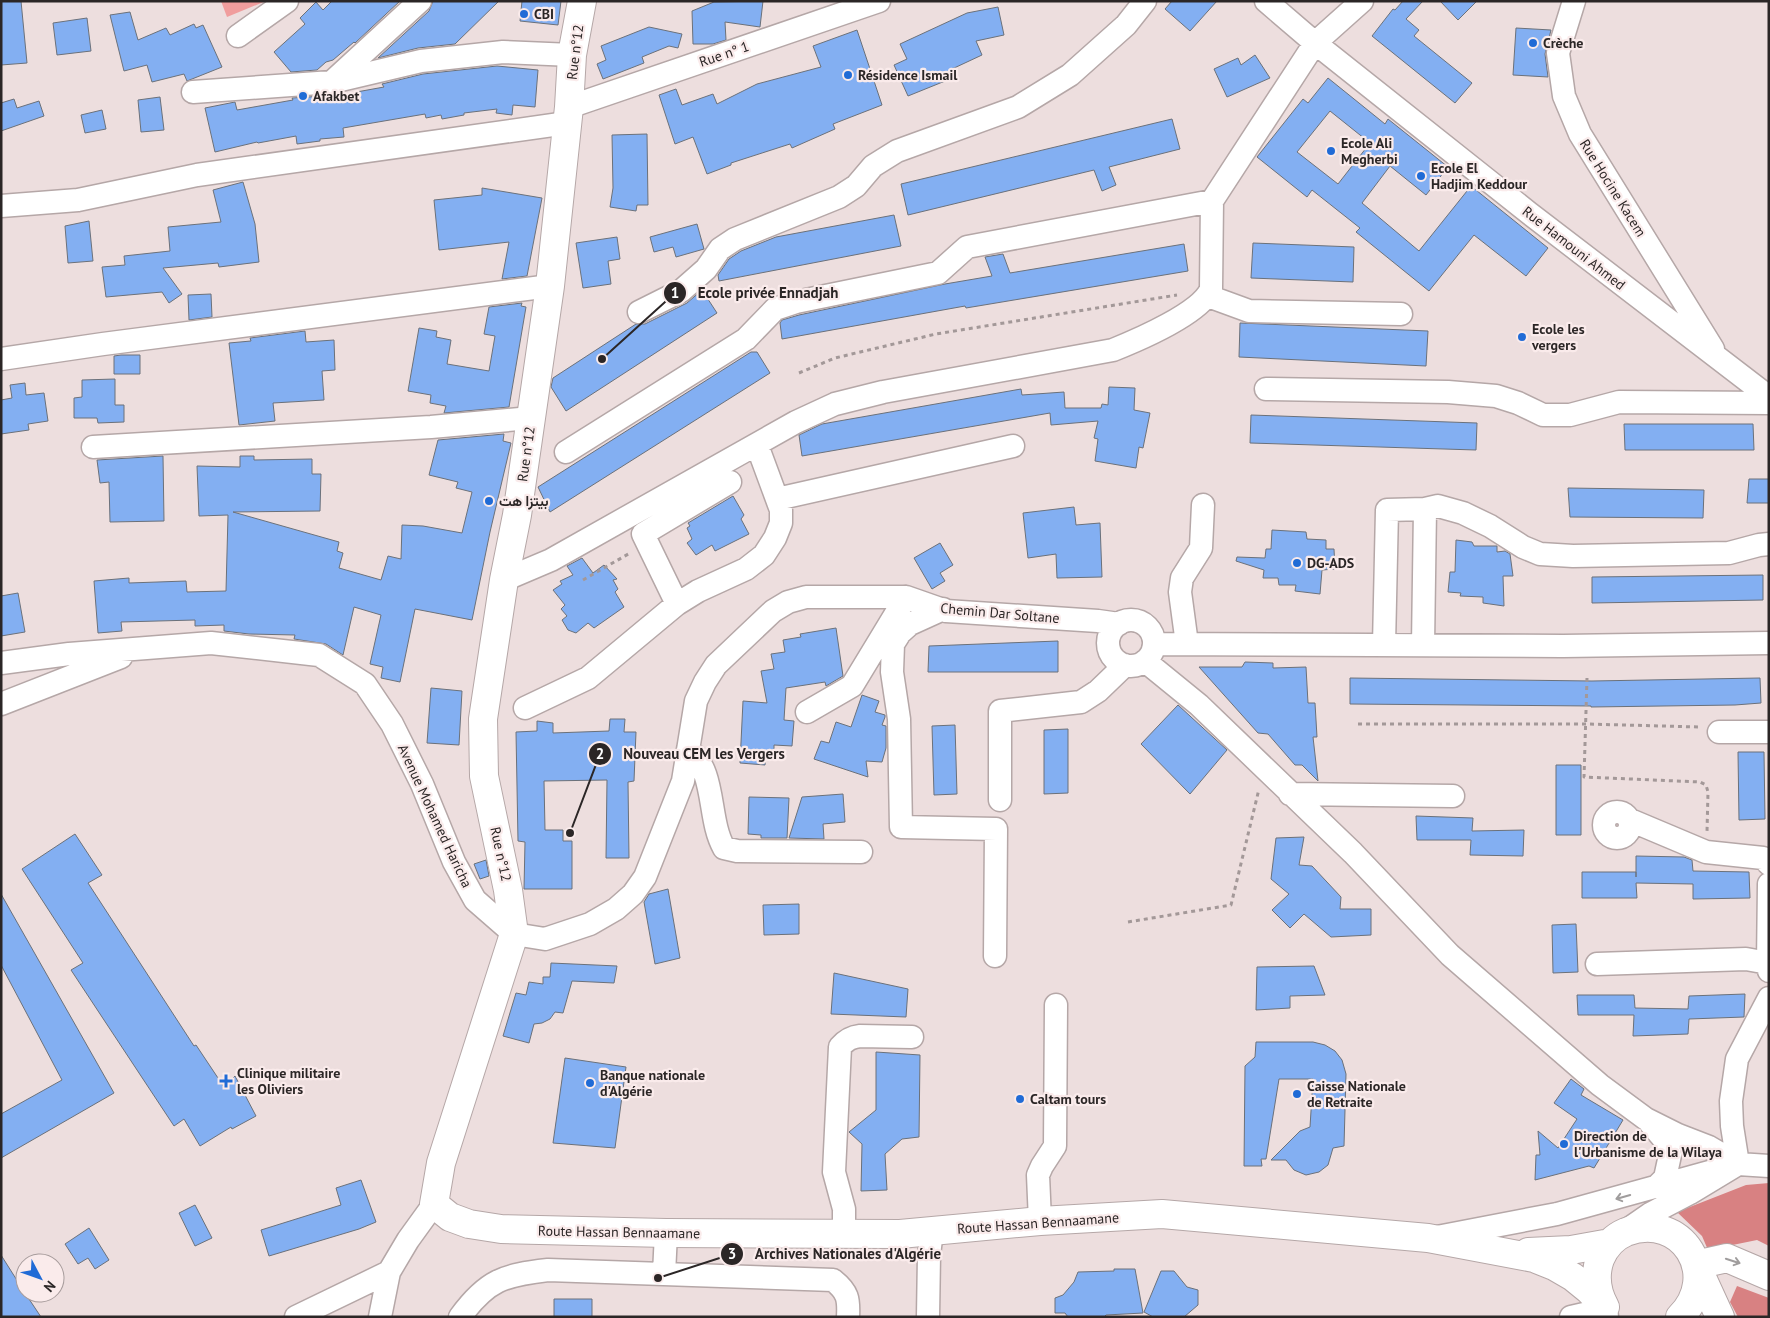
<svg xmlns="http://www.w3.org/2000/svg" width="1770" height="1318" font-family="'PT Sans',Vazirmatn,sans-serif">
<rect width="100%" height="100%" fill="#eddede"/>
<path fill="#f09d9d" d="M221,1h45l-39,16z"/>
<path fill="#d88182" d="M1769,1183v63l-12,-6 -49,10 -6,-14 -25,-24 69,-27z
M1737,1286l32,12v19h-31l-8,-15z"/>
<path fill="#83aff2" stroke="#6b717a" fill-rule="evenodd" d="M1,1h20l6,62 -26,2z
M332,1h68l-45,42 -1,-1 -21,18 -7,2 -9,8 -26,2 -17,-20 31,-28 -5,-6 16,-16 7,8z
M433,1h66l-44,43 -37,4 -40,10 51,-47z
M522,1h39l-3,24 -38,-4z
M763,1l-3,26 -35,-5 1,18 -13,4h-20l-1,-33 22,-9z
M1172,1h45l-27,30 -25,-22z
M1403,1h20l-17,18 13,11 -5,6 58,47 -17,20 -83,-67 21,-27 2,1z
M1440,1h37l-19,19z
M998,7l6,28 -28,6 6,14 -30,14 3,8 -47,19 -14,-31 13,-6 -7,-15 67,-31z
M130,12l8,28 28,-12 4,7 24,-11 2,4 7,-3 19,42 -35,14 -3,-7 -32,8 -5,-17 -23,6 -14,-56z
M87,18l4,33 -34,4 -4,-32z
M649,27l33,7 -4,14 -9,-2 -27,11 2,6 -41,16 -6,-15 9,-4 -5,-14z
M1516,28l35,2 -6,24 3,23 -35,-2z
M857,30l25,75 -49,19 2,5 -43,19 -2,-4 -59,19v2l-24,9 -14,-37 -18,7 -16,-49 17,-6 6,16 31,-11 4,10 40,-20 64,-17 -8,-21z
M1255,55l15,23 -43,19 -13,-28 24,-11 3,7z
M497,66l41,4 -3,37 -22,-2 -1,10 -16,-2 1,-4 -33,4v2l-22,4 -1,-4 -15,3 -1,-4 -82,14 1,9 -24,2v2l-23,3 -1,-8 -38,7 -1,-1 -42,10 -10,-44 30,-6 2,8 56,-10 -1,-2 48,-3 44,-8 -2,-3 41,-10z
M1328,78l57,46 3,-5 60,48 -22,28 -36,-29 -28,37 57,48 52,-65 77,62 -22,28 -52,-41 -45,56 -73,-59 4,-4 -48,-38 -5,7 -50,-40 46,-58 5,4zM1330,111l40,32 -32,41 -41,-32z
M160,97l4,33 -23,2 -3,-32z
M14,99l3,9 22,-7 5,15 -43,15v-28z
M102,110l4,19 -21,4 -4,-18z
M1172,119l8,30 -71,18 7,18 -14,6 -8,-21 -186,45 -7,-31z
M647,134l1,71h-11l-1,6 -26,-4 3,-19 -1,-53z
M243,182l12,42 4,38 -40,5 -1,-4 -55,5 19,26 -13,9 -7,-11 -56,5 -4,-30 23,-2 -1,-9 46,-5 -2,-24 53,-5 -8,-32z
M482,188l60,10 -15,78 -25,3 7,-37 -70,8 -5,-50 48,-5z
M894,215l7,31 -182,35 -1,-6 11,-16 12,-8 35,-14z
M89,221l4,40 -25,2 -3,-37z
M697,224l7,25 -28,8 -3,-10 -19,5 -4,-15z
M617,237l3,22 -12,2 3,23 -28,4 -7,-45z
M1253,243l101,4 -1,35 -102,-4z
M1184,244l4,27 -222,37 -1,-2 -183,33 -2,-16 2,-3 17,-5 146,-31 47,-8 -7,-19 18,-3 7,19z
M702,290l15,23 -151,98 -15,-24 2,-9 83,-54h9l42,-21z
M211,294l1,23 -23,3 -1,-25z
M522,303l-1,3 5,1 -17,100 -65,6 2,-7 -16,-3 1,-8 -23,-4 11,-63 18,3 -1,6 15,3 -4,24 42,7 6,-35 -11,-2 5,-27z
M1240,323l188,8 -2,35 -187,-9z
M305,331l1,11 28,-2 1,30 -13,1 2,29 -51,3 2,18 -36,4 -10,-82 22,-2 -1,-3z
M751,352h6l13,21 -220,139 -12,-25z
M121,355h19v19h-26v-18z
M115,379v26h9v17l-26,1 -1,-5h-23v-20l8,-1v-17z
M25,383l1,12 18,-2 4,28 -20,3 1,6 -28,4v-34l11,-2 -2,-13z
M1109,387l26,1 -1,22 16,3 -7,35 -4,-1 -3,21 -41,-7 3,-22 -4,-1 4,-17 -47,4 -1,-12 -248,43 -3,-21 23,-11 199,-35 1,6 42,-3 1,16h36l1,-4 6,1z
M1251,415l226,8 -1,27 -226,-7z
M1624,424h129l1,26h-129z
M504,434l-1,7 8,2 -21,89 -18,88 -57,-11 -15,73 -19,-4 2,-11 -13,-3 11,-49 -27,-8 -11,48 -17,-11 -32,-5 1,-4 -46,-1 -25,-3v-6l-29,1v-6l-74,2 1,9 -24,2 -4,-52 35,-3v5l57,-2 1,11 39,-1 2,-76 -29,1 -2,-50 43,1v-11h14v4l58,-1v15h9l-1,37 -87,1 106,30 -2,9 6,2 -4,15 42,12 7,-24 13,3 1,-34 21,1 39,7 10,-41 -16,-4 2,-6 -29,-7 9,-35z
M163,456l1,65 -54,1 -1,-40 -9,1 -3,-23z
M1749,479h20v24h-22z
M1568,488l136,2 -1,28 -133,-1z
M733,496l11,19 -3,4 8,15 -34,17 -3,-6 -16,10 -9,-12 5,-4 -5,-11 3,-2 -2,-3z
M1074,507l2,18 24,-2 2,54 -45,1 -1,-24 -28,4 -5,-45z
M1272,530l34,2 1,7 19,1v9h8l1,20 -13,1 -2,24 -25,-3 1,-6h-17l-1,-7h-15l1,-8 -28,-9 1,-4 28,1 1,-9h5z
M1456,540l16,2 2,4h23v6l8,-1 5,3 3,22h-10l1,30 -21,-3v-6l-23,-1 1,-3 -13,-1 2,-20h5z
M940,543l13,22 -13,8 5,8 -13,8 -18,-31z
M582,558l11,15 11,-8 13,14 -4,1 5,9 -3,3 9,15 -30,21 -6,-5 -12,10 -8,-3 -6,-10 5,-4 -6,-7 4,-4 -12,-15 9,-6 -2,-3 13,-6 -6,-9z
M1763,575v25l-171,3v-26z
M18,593l7,39 -24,4v-40z
M836,628l7,48 -17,10 -1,-4 -39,6 -2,32 10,1 -2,25 -18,-1v8l-8,-1 -1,13 -25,-2 3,-62 24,2 -6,-32 13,-2 -3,-15 14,-2 -2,-12 18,-3 -1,-3z
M1058,641v31h-130l1,-26z
M1245,662l28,1v5l33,-1 2,36h7l2,34h-4l5,44 -16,-16h-7l-27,-31 -10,-1 -59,-66h43z
M1350,678l242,3 168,-3 1,25 -26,2 -144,2v-1l-241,-2z
M431,688l31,3 -3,54 -32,-2z
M862,695l17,6 -4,11 10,3v2l-3,8 4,1v22l-4,14 -16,-1 2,16 -54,-18 7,-18 8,2 7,-21 15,5z
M1178,705l49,45 -37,44 -49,-50z
M610,719h15l-1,13h12l-2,49 -6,1 1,76h-23l1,-78 -63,1 1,49h18v11h9v48h-48l1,-47 -7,-1 -2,-109 21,-1v-10l16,2v10l56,-2z
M955,725l2,69 -23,1 -2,-69z
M1068,729v64l-24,1v-64z
M1738,752h26l1,67 -26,1z
M1556,765h25v70h-25z
M843,794l2,28 -22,2 1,15 -35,-1 13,-41z
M749,797l40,1 -2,40h-26v-3l-13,-1z
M1416,816l57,2 -1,13 52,-1 -1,26 -53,-1 1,-15h-54z
M75,834l27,41 -14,8 106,163 2,-1 28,42 11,-11 21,40 -24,13 -1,-2 -31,19 -16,-27 -10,7 -103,-156 12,-7 -61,-94z
M1304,837l-5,28 13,1 29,31 -1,12h31v26l-40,2 -27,-23 -14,14 -18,-18 17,-16 -18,-15 5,-41z
M1636,856l48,1 8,3 1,11 56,1 1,26 -57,1v-15l-57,-1 1,15h-55v-26h54v5z
M486,860l3,16 -9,3 -6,-15z
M668,889l12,69 -25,6 -11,-62 5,-8z
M1,894l113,199 -113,65v-44l61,-34 -61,-115z
M799,904v30l-35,1 -1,-30z
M1576,924l2,48 -25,1 -1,-48z
M551,963l66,3 -3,17 -42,-2 -9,32 -8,-1 -5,7 -8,4 -8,1 -5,19 -26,-7 13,-43 10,2 3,-13 14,2v-7h7z
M1314,966l11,29 -35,1v12l-34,2 1,-43z
M834,973l74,16 -2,28 -75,-3z
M1745,994l-1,23 -55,2 -1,15 -55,2 1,-21h-56l-1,-20h57l1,13 53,1 1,-13z
M1256,1042h57l12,3 10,6 7,9 4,14 -2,72 -11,2 -5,17 -9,7 -13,3 -12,-5 -8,-10h-15l29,-29 10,-4 3,-48h-34l-13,80h-5l1,7h-18l1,-100 10,-9z
M876,1052l44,3 -1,82 -17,2 -17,15 2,36 -26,1 1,-47 -13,-12 27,-22z
M565,1058l61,9 -11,81 -62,-5z
M1571,1079l13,10 -3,6 42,25 -29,48 -5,-2 -54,14 1,-25h4l-2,-24 20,17 19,-29 -23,-16z
M361,1180l15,42 -17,7 -90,27 -8,-26 80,-25 -5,-17z
M195,1205l17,33 -17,8 -16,-33z
M89,1228l20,32 -14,9 -7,-11 -10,6 -13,-20z
M1,1255l24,38 16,24h-40z
M1114,1269h21l8,44 -37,2 -2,2h-36l-3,-4h-10v-15l8,-3 11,-13 4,-10 36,-1z
M1161,1271h13l13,16 11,3v15l-14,12h-31l-9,-5z
M554,1299h38v18h-38z"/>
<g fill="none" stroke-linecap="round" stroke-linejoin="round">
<g stroke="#b5a7a7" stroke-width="25">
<path id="minor" d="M1266,1l49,42 214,170 240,184
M1574,1l-16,52 6,43 16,38 133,215
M238,36l49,-35
M334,80l86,-79
M193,92l139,-10 89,-21 82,-9 69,3
M569,107l310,-106
M1,206l77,-6 119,-25 370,-52
M1208,296l41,15 152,3
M639,312l42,-21 25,-22 14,-20 15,-10 104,-42 17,-11 17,-20 24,-15 121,-44 52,-32 56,-50 19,-24
M1,359l102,-15 447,-58
M1266,389l182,3 48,4 22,7 25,12h27l49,-13 150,1
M93,447l338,-20 100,-9
M566,452l180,-113 29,-30 21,-7 142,-29 29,-26 245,-46
M777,499l236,-53
M504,580l47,-20 245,-138 39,-18 48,-12 230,-42c25,-10 88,-37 98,-61l1,-88 103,-158 47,-42
M677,604l-34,-70 87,-52
M943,609l-33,15 -10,9 -7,11 -1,28 7,47 2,108 95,2 -1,127
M1108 643a23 23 0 1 1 46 0a23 23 0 1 1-46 0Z
M1154,644l409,2 206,-3
M1187,644l-7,-52 2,-14 19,-30 2,-43
M1384,645l3,-135 38,-1 13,-3 25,7 27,13 33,21 17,7 33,2 156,-3 30,-8 10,-1
M1423,645l2,-136
M1145,661l54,44 154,148 97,102 150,130 46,34 32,16 31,12 29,17
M1,663l68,-9 142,-11 108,12 46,29 27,40 30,60 32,78 21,38 39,34 31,5 45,-15 26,-15 17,-15 12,-17 38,-96 13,-80 9,-19 11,-17 57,-54 15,-9 18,-5h100l40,14 152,10 21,3
M1,704l120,-47
M525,708l63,-30 89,-74 21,-13 48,-22 18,-14 11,-17 6,-15v-13l-24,-65
M807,712l45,-26 54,-89
M1719,732h50
M688,749c29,23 19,69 36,99l13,3 124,1
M1290,794l163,2
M1000,800v-89l81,-9 17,-11 27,-26
M1604 825a13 13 0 1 1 26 0a13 13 0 1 1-26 0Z
M1630,820l76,32 57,6 6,6
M1768,963l1,-79
M1597,964l149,-5 22,4 1,8
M1650,1123l17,20 3,12 -5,23 -9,9
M1738,1164l-6,-38 -1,-25 6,-42 32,-61
M1040,1221l-2,-46 4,-9 13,-20 1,-141
M1624,1232l26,-18 40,-21 48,-29 31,2
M844,1234v-25l-10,-37 6,-125c6,-7 11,-10 20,-11l52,1
M1437,1237l120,-23 181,-50
M664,1274l2,-41
M296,1317l93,-45
M380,1317l9,-45 19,-32 26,-36
M460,1317c27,-37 44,-42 88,-47l285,10c15,12 16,19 15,37
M928,1317l1,-62 3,-24
M1571,1317l35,-8 1,8"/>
</g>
<g stroke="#b5a7a7" stroke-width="30">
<path id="major" d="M582,1l-10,54 -3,52 -19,179 -33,229 -13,65 -21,139 1,57 24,114 6,44 -73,229 -7,41 16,13 19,7 32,5 165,4 234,1 140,-13 122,-7 266,24 106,20 20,8 19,11 16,13 15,16
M1528,1252l43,-2 39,-7
M1697,1267l12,-5 18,-4 42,18
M1605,1307c-9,-16 -11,-31 -5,-48 5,-12 14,-22 26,-27 56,-21 96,43 54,85"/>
</g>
<g stroke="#b5a7a7" stroke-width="30">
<path id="highway" d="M1698,1269l22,48"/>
</g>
<path stroke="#a39898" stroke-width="3" stroke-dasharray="4 4" stroke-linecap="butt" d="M799,373l36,-15 101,-24 241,-39
M583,580l47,-27
M1587,678l-3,99 116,5 6,3 2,7 -1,40
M1358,724h228l114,3
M1128,922l103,-17 28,-116"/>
<use href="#minor" stroke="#fff" stroke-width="22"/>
<use href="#major" stroke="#fff" stroke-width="28"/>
<use href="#highway" stroke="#fff" stroke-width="28"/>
</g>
<defs><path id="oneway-shaft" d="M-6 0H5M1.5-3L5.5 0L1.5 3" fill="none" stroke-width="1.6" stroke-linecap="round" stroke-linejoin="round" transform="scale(1.25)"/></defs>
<g stroke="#a09d9d">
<use href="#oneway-shaft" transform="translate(1623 1197) rotate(164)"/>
<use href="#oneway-shaft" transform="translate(1733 1261) rotate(18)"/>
</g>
<g fill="#206bd6" stroke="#faebeb" stroke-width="2">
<circle cx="524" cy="14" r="5"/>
<circle cx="1533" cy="43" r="5"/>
<circle cx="848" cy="75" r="5"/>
<circle cx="303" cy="96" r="5"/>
<circle cx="1331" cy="151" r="5"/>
<circle cx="1421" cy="176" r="5"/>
<circle cx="1522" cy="337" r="5"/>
<circle cx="489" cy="501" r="5"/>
<circle cx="1297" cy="563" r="5"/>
<path d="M223.5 1073.5h5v5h5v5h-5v5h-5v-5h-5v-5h5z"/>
<circle cx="590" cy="1083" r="5"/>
<circle cx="1297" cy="1094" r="5"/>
<circle cx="1020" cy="1099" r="5"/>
<circle cx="1564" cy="1144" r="5"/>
</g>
<g text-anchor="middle" stroke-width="4.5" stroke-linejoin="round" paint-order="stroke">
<g font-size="14" font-weight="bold" fill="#2b2626" stroke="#faebeb" text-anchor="start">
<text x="534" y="19">CBI</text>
<text x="1543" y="48">Crèche</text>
<text x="858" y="80">Résidence Ismail</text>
<text x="313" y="101">Afakbet</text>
<text x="1341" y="148">Ecole Ali<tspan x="1341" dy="16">Megherbi</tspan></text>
<text x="1431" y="173">Ecole El<tspan x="1431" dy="16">Hadjim Keddour</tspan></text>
<text x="1532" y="334">Ecole les<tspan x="1532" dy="16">vergers</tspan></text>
<text x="499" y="506">بيتزا هت</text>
<text x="1307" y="568">DG-ADS</text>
<text x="237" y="1078">Clinique militaire<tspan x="237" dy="16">les Oliviers</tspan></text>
<text x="600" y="1080">Banque nationale<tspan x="600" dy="16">d'Algérie</tspan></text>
<text x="1307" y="1091">Caisse Nationale<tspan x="1307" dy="16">de Retraite</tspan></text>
<text x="1030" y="1104">Caltam tours</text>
<text x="1574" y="1141">Direction de<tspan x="1574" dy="16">l'Urbanisme de la Wilaya</tspan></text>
</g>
<g font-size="14" fill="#2b2626" stroke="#faebeb">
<text transform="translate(575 52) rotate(-83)" y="5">Rue n°12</text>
<text transform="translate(724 54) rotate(-19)" y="5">Rue n° 1</text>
<text transform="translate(1613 188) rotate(58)" y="5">Rue Hocine Kacem</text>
<text transform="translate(1574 248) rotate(38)" y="5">Rue Hamouni Ahmed</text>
<text transform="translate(526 454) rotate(-82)" y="5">Rue n°12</text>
<text transform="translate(1000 613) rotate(5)" y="5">Chemin Dar Soltane</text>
<text transform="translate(435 816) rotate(65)" y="5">Avenue Mohamed Haricha</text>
<text transform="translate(501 854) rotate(78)" y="5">Rue n°12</text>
<text transform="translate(1038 1223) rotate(-4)" y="5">Route Hassan Bennaamane</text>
<text transform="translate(619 1232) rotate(1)" y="5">Route Hassan Bennaamane</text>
</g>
</g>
<path fill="none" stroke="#2b2626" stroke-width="2" d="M602 359L675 293M570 833L600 754M658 1278L732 1254"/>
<g fill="#2b2626" stroke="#faebeb" stroke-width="2">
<circle cx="602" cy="359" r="5"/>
<circle cx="570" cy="833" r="5"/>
<circle cx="658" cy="1278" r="5"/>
<circle cx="675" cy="293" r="12"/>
<circle cx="600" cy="754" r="12"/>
<circle cx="732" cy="1254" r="12"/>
</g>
<g font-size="15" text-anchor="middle" font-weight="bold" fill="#fff">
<text x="675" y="298">1</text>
<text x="600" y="759">2</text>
<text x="732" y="1259">3</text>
</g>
<g font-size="15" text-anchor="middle" font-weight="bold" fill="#2b2626" stroke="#faebeb" stroke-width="4.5" stroke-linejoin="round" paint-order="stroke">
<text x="768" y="298">Ecole privée Ennadjah</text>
<text x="704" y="759">Nouveau CEM les Vergers</text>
<text x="848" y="1259">Archives Nationales d'Algérie</text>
</g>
<rect width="1770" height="1318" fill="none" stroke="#2b2626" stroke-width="5"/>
<g transform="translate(40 1278) rotate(131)"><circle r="24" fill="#faebeb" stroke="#a79c9c"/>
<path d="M0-4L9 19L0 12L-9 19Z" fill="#206bd6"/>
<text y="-8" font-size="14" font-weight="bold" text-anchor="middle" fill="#2b2626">N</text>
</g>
</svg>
